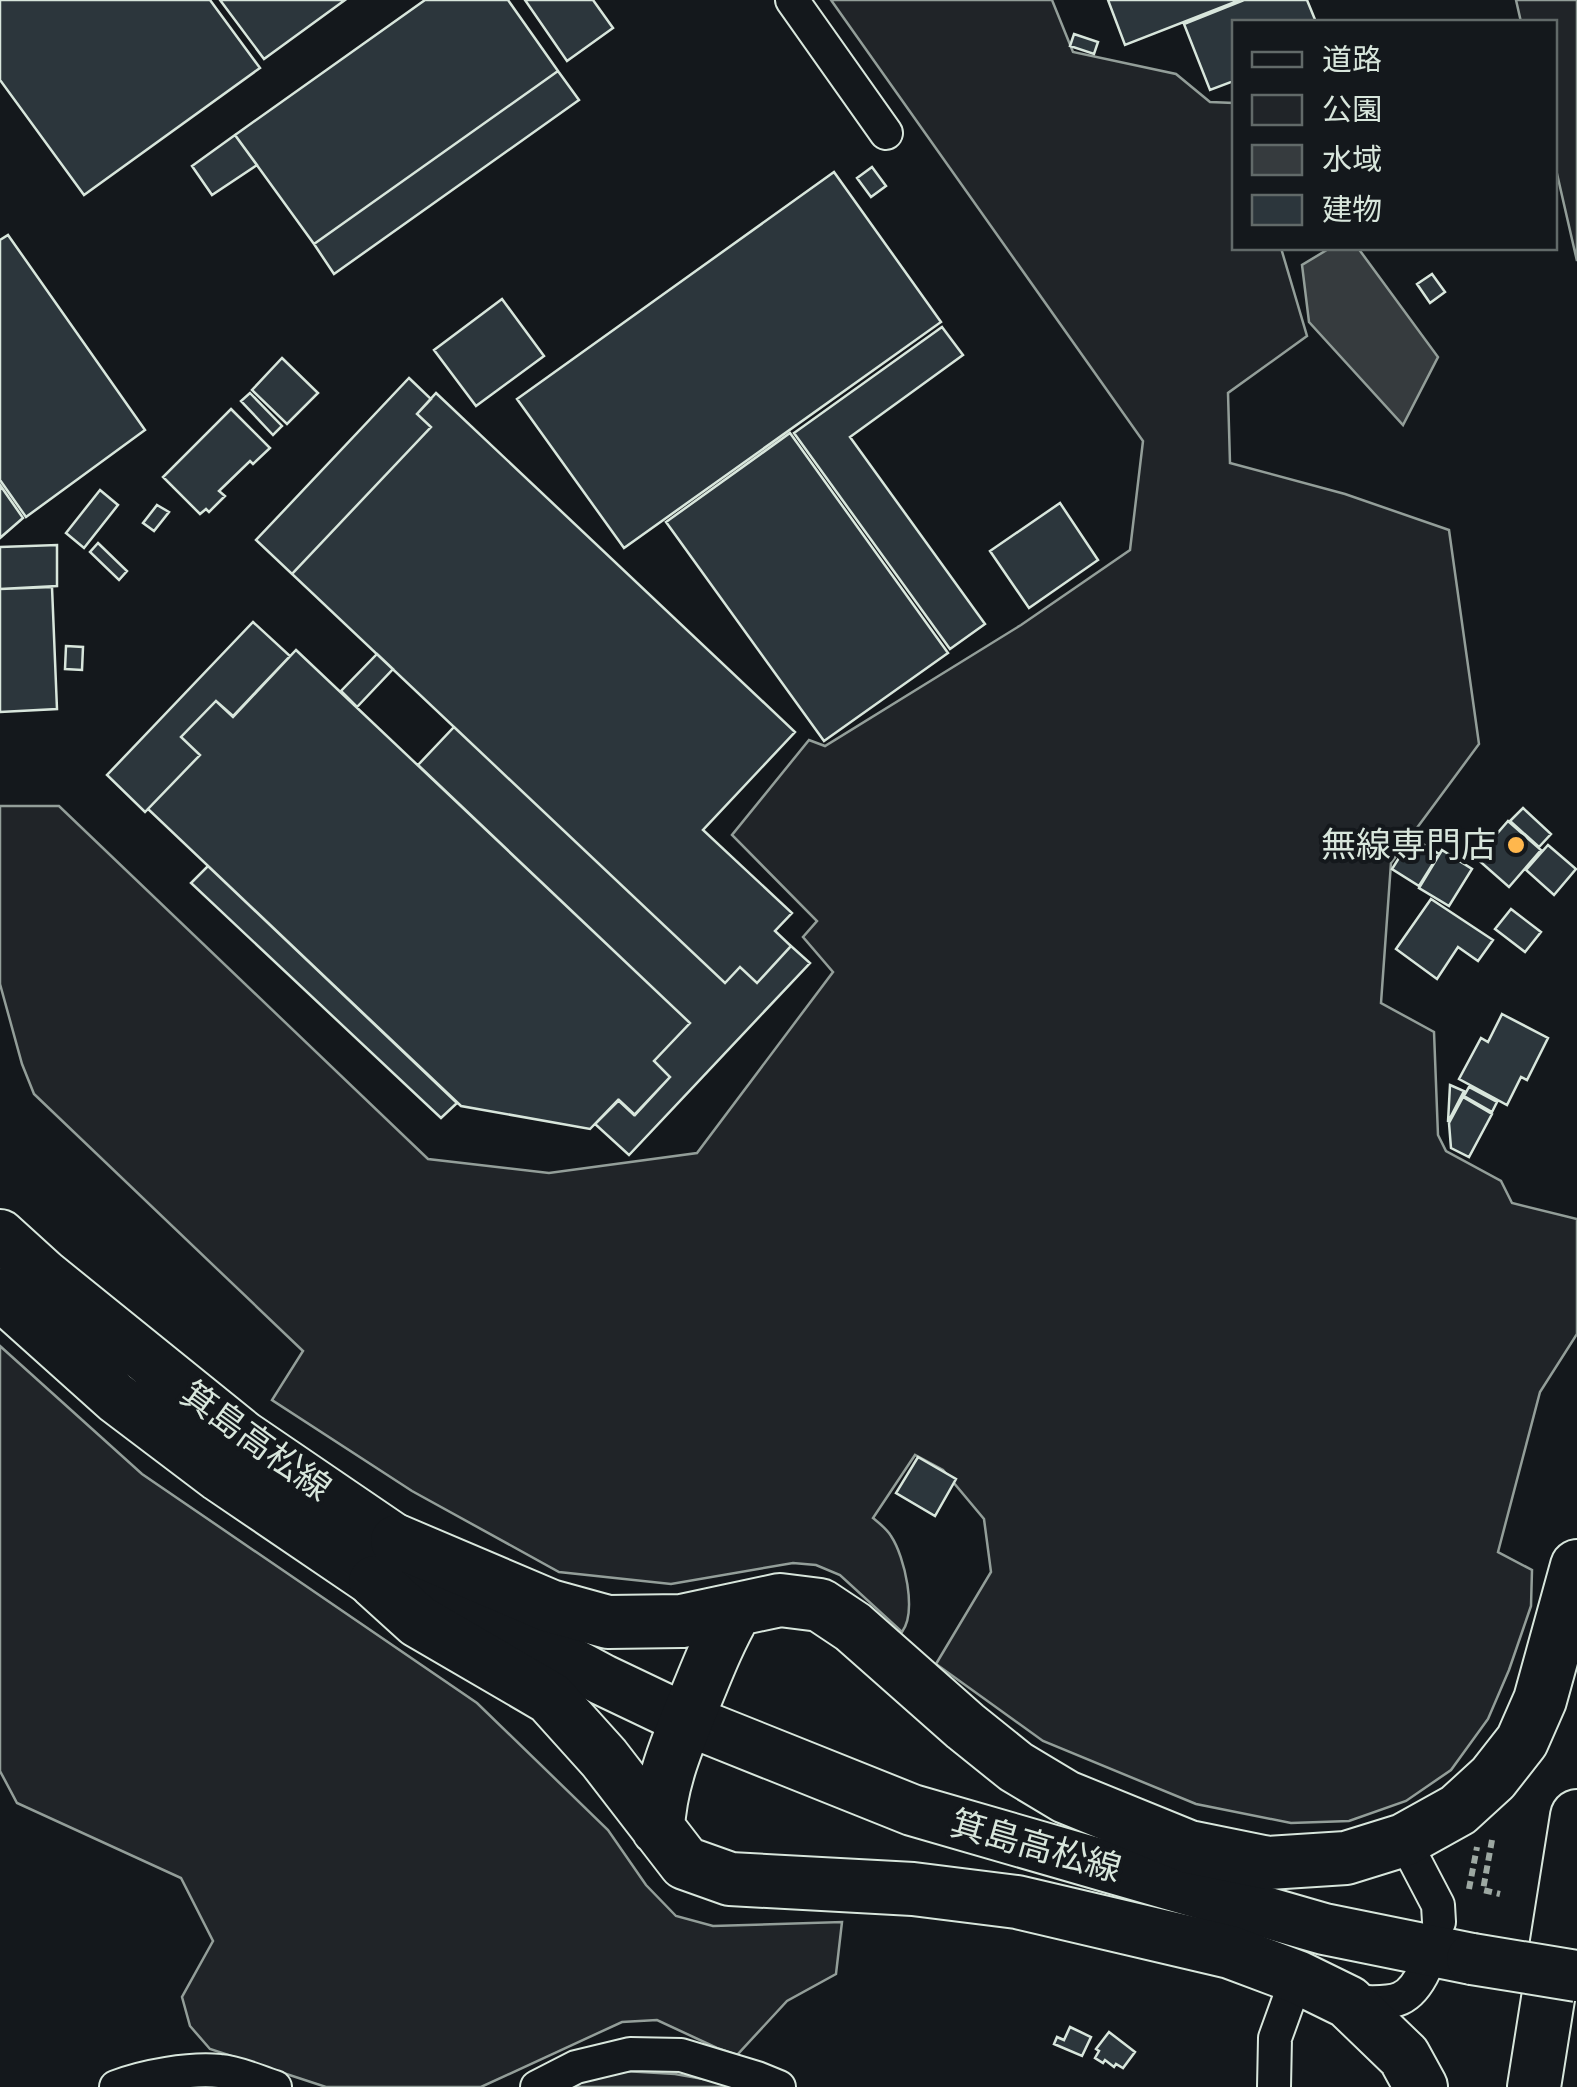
<svg xmlns="http://www.w3.org/2000/svg" width="1577" height="2087" font-family="'Fira Sans','Noto Sans JP',sans-serif">
<rect width="100%" height="100%" fill="#14181c"/>
<path fill="#202428" stroke="#939e99" stroke-width="2.5" d="M831,0h221l21,52 103,22 34,28 24,1v145h47l26,88 -79,57 2,70 115,31 104,36 30,214 -88,119 -10,140 53,29 4,103 8,16 55,30 11,22 65,16v115l-37,58 -42,160 34,18 -1,36 -22,64 -21,49 -37,51 -45,31 -57,20 -58,2 -95,-19 -153,-63 -107,-77 55,-92 -7,-53 -41,-49 -28,-15 -42,63c6,5 14,11 18,18 14,21 26,76 11,96l-62,-57 -24,-10 -23,-2 -122,21 -112,-12 -147,-81 -140,-91 31,-49 -269,-257 -12,-30 -22,-80v-178h59l369,353 121,14 148,-20 136,-181 -30,-35 14,-16 -85,-86 77,-95 16,6 196,-121 109,-75 13,-109z
M1516,0h61v261l-22,-96 -1,-143h-33z
M0,1346l142,128 335,229 131,127 38,55 30,31 37,10 129,-4 -6,52 -49,27 -50,54 -20,-7 -60,-28 -35,2 -141,65h-155l-116,-38 -20,-23 -8,-29 31,-56 -32,-63 -164,-75 -17,-32z
M624,2071l51,3 73,13h-178l20,-8z"/>
<path fill="#363b3e" stroke="#939e99" stroke-width="2.5" d="M1330,248h28l80,109 -35,68 -94,-103 -7,-57z"/>
<path fill="#2c363c" stroke="#d8e6dc" stroke-width="2.5" d="M0,0h210l50,68 -176,127 -84,-115z
M220,0h125l-81,59z
M425,0h83l50,71 -244,173 -79,-109z
M525,0h68l20,28 -46,33z
M1108,0h132l-115,45z
M1244,0h63l9,22h-82v59l-24,9 -26,-66z
M1074,34l24,8 -4,12 -24,-8z
M558,71l21,29 -245,174 -20,-30z
M235,135l22,30 -45,30 -20,-29z
M872,167l14,19 -15,11 -14,-19z
M834,172l107,150 -317,226 -107,-149z
M8,235l137,195 -119,87 -26,-37v-240z
M1432,274l13,18 -15,11 -13,-19z
M502,299l42,57 -68,50 -42,-56z
M942,327l21,28 -113,82 135,187 -35,25 -156,-216z
M282,358l36,35 -31,31 -35,-34z
M409,378l22,21 -14,15 14,13 -139,147 -36,-34z
M250,393l32,33 -9,9 -32,-34z
M436,393l359,339 -92,98 89,83 -17,18 16,15 -34,37 -17,-16 -15,16 -433,-409 139,-147 -14,-13z
M231,409l39,39 -17,16 -3,-3 -31,30 6,5 -16,16 -3,-3 -6,5 -37,-37z
M790,433l158,220 -124,88 -158,-219z
M0,485l23,33 -23,20z
M100,490l18,15 -34,43 -18,-15z
M1060,503l38,57 -69,48 -39,-57z
M157,505l12,7 -15,19 -11,-8z
M98,543l29,28 -8,9 -29,-28z
M57,545v41l-57,3v-42z
M52,587l5,122 -57,3v-123z
M253,622l37,34 -57,60 -17,-15 -35,36 19,18 -55,57 -38,-37z
M66,646l17,1 -1,23 -17,-1z
M296,650l394,373 -36,38 16,16 -36,38 -16,-15 -28,29 -129,-23 -313,-297 52,-54 -19,-18 35,-36 17,16z
M377,654l16,15 -36,38 -16,-16z
M454,727l271,256 15,-16 17,16 34,-37 19,17 -181,192 -34,-31 24,-24 16,15 35,-38 -16,-16 36,-38 -272,-258z
M1523,808l28,26 -12,13 -29,-26z
M1508,821l33,29 -32,37 -33,-29z
M1412,837l27,17 -20,32 -27,-17z
M1548,845l28,24 -22,26 -28,-25z
M1442,850l30,19 -23,37 -30,-18z
M208,866l249,237 -16,15 -250,-235z
M1431,899l62,41 -15,21 -20,-14 -21,32 -41,-30z
M1511,909l30,23 -16,20 -30,-23z
M1502,1014l46,24 -21,42 -6,-3 -14,28 -48,-26 22,-41 7,4z
M1450,1085l14,6 -16,31z
M1469,1087l28,15 -5,10 -28,-16z
M1463,1097l29,17 -23,43 -18,-9 -2,-25z
M918,1457l38,22 -21,37 -39,-23z
M1070,2027l21,10 -9,19 -28,-12 3,-7 7,3z
M1109,2032l26,20 -12,16 -7,-4 -2,3 -9,-7 -2,3 -8,-5 4,-7 -3,-2z"/>
<g fill="none" stroke-linecap="round" stroke-linejoin="round">
<g stroke="#d8e6dc" stroke-width="36">
<path id="minor" d="M792,0l94,133
M1404,1840l34,65 1,17
M1348,2002c40,-1 58,8 77,-33
M116,2087c28,-11 74,-19 104,-16 18,1 38,11 55,16
M537,2087l39,-20 54,-13 51,1 76,23 22,9
M1274,2087l1,-49 22,-61"/>
</g>
<g stroke="#d8e6dc" stroke-width="54">
<path id="primary" d="M0,1235l44,40 199,161 154,105 34,26
M0,1294l116,104 103,78 156,106 146,54 82,44 84,40 225,90 412,119 148,30"/>
</g>
<g stroke="#d8e6dc" stroke-width="56">
<path id="trunk" d="M397,1541l153,65 58,16 74,-1 98,-21 40,5 33,22 112,99 51,41 50,30 123,50 79,16 78,-5 58,-18 54,-30 35,-32 29,-37 18,-41 37,-134
M375,1582l43,39 132,77 54,60 81,105 45,16 183,10 104,13 213,50 67,25 51,25 56,54 17,31
M658,1829c2,-46 19,-85 36,-127 13,-32 25,-63 42,-92
M1534,2087l43,-271"/>
</g>
<path stroke="#9da8a2" stroke-width="6" stroke-dasharray="8 5" stroke-linecap="butt" d="M1492,1840l-9,50 17,4
M1469,1889l8,-42"/>
<use href="#minor" stroke="#14181c" stroke-width="32"/>
<use href="#primary" stroke="#14181c" stroke-width="50"/>
<use href="#trunk" stroke="#14181c" stroke-width="52"/>
<g stroke="#d8e6dc" stroke-width="54" stroke-linecap="butt">
<path id="primary-bridge" d="M1472,1959l105,17"/>
</g>
<use href="#primary-bridge" stroke="#14181c" stroke-width="50"/>
</g>
<circle fill="#ffb74d" stroke="#14181c" stroke-width="4" cx="1516" cy="845" r="10"/>
<g text-anchor="middle" stroke-width="8" stroke-linejoin="round" paint-order="stroke">
<g font-size="35" fill="#d8e6dc" stroke="#14181c" text-anchor="end">
<text x="1496" y="857">無線専門店</text>
</g>
<g font-size="35" fill="#d8e6dc" stroke="#14181c">
<text transform="translate(256 1441) rotate(36)" y="12">箕島高松線</text>
<text transform="translate(1036 1846) rotate(16)" y="12">箕島高松線</text>
</g>
</g>
<rect x="1232" y="20" width="325" height="230" fill="#14181c" stroke="#626a69" stroke-width="2.5"/>
<rect x="1252" y="52" width="50" height="15" fill="#14181c" stroke="#626a69" stroke-width="2.5"/>
<text x="1322" y="70" font-size="30" fill="#d8e6dc">道路</text>
<rect x="1252" y="95" width="50" height="30" fill="#202428" stroke="#626a69" stroke-width="2.5"/>
<text x="1322" y="120" font-size="30" fill="#d8e6dc">公園</text>
<rect x="1252" y="145" width="50" height="30" fill="#363b3e" stroke="#626a69" stroke-width="2.5"/>
<text x="1322" y="170" font-size="30" fill="#d8e6dc">水域</text>
<rect x="1252" y="195" width="50" height="30" fill="#2c363c" stroke="#626a69" stroke-width="2.5"/>
<text x="1322" y="220" font-size="30" fill="#d8e6dc">建物</text>
</svg>
